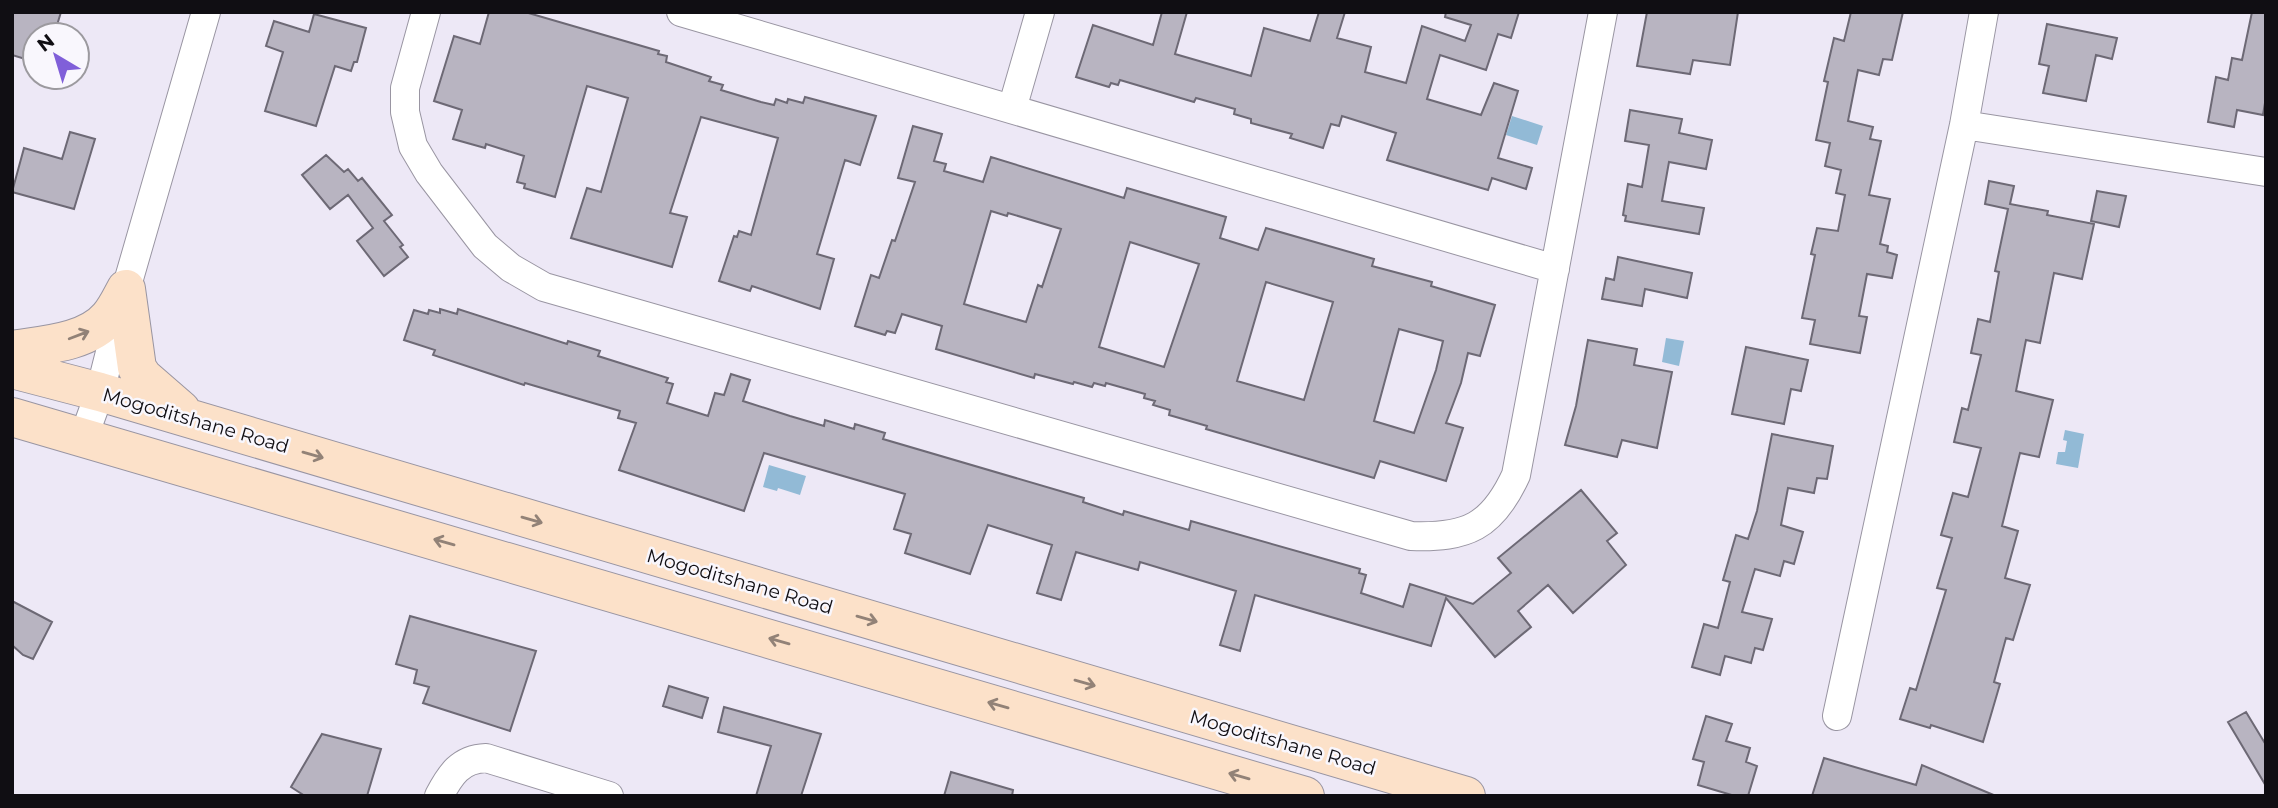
<svg xmlns="http://www.w3.org/2000/svg" width="2278" height="808" font-family="Montserrat,sans-serif">
<rect width="100%" height="100%" fill="#ede8f6"/>
<path fill="#92bad6" d="M1512,116l31,10 -6,19 -31,-10z
M1666,338l18,3 -5,25 -17,-4z
M2065,430l19,4 -6,34 -22,-4 2,-12h7l2,-11 -4,-1z
M769,465l37,11 -6,19 -22,-7 -1,3 -14,-4z"/>
<path fill="#b8b4c1" stroke="#6d6975" stroke-width="2" fill-rule="evenodd" d="M12,12h49l-7,23h-19v27l-23,-7z
M489,12h36l134,39 -1,3 9,2 -1,6 45,15 -2,4 14,4 -2,5 40,12 13,3 2,-6 11,4 1,-4 15,4 2,-6 71,19 -16,49 -15,-5 -28,94 17,5 -14,50 -68,-23 -2,5 -31,-10 15,-45 3,1 2,-6 12,4 27,-97 -77,-21 -31,96 17,4 -15,50 -101,-29 16,-50 14,4 27,-94 -41,-12 -32,111 -31,-9 1,-4 -8,-2 7,-26 -38,-12 -1,4 -32,-9 9,-29 -28,-9 20,-65 26,8z
M1162,12h25l-12,42 76,22 13,-48 46,13 9,-29h26l-8,26 34,9 -6,25 41,11 16,-57 43,15 6,-16 -26,-8 1,-5h73l-8,26 -13,-4 -12,36 -46,-15 -13,44 54,16 13,-32 24,8 -20,67 34,10 -6,21 -34,-11 -4,12 -101,-30 9,-27 -54,-17 -3,10 -8,-2 -8,24 -33,-10 2,-4 -41,-11v-4l-17,-5 1,-5 -39,-11 -2,4 -74,-22 -2,5 -7,-2 -2,4 -33,-10 17,-52 60,20z
M1647,12h91l-8,53 -37,-5 -3,14 -53,-8z
M1851,12h52l-11,48 -9,-1 -4,16 -21,-5 -10,51 25,6 -3,12 11,2 -12,54 21,4 -10,45 8,2 -1,6 10,3 -5,23 -25,-4 -8,42 8,1 -7,36 -50,-9 5,-24 -13,-2 13,-63 -4,-1 6,-26 21,3 7,-36 -9,-2 5,-23 -16,-4 5,-23 -14,-3 12,-58 -4,-1 10,-43 10,3z
M2252,12h14v85l-3,18 -26,-5 -3,17 -26,-5 8,-45 12,3 4,-22 10,2z
M314,14l52,14 -9,34h-3l-3,9 -16,-5 -19,60 -51,-15 18,-59 -17,-6 8,-25 35,11z
M2047,24l70,14 -5,21 -16,-4 -10,46 -43,-8 6,-27 -10,-2z
M1630,110l52,9 -3,14 33,7 -6,29 -37,-7 -7,39 42,7 -5,26 -74,-13 1,-5 -3,-1 5,-31 14,3 7,-42 -24,-4z
M913,126l29,8 -8,27 12,3 -2,7 39,11 8,-25 133,41 3,-10 99,29 -6,21 38,12 8,-22 108,31 -2,7 60,16 -1,4 64,19 -15,51 -12,-3 -7,30 -15,40 17,5 -17,53 -66,-20 -6,17 -168,-49 1,-3 -38,-11 1,-5 -17,-5 2,-4 -11,-3 1,-4 -39,-11 -1,3 -11,-3 -2,4 -18,-5 -1,2 -38,-10 -1,4 -98,-29 6,-23 -40,-12 -7,19 -8,-2 -2,4 -30,-9 16,-51 8,3 13,-38 3,1 20,-59 -17,-4zM991,211l16,5 1,-3 53,16 -19,58 -4,-2 -12,37 -62,-18zM1130,242l69,22 -35,103 -65,-20zM1266,282l67,20 -29,98 -67,-19zM1399,329l44,12 -7,29 -22,63 -40,-12z
M70,132l25,7 -21,70 -62,-17 12,-44 38,11z
M326,155l18,17 4,-3 10,12 4,-3 30,37 -8,6 19,24 -3,2 8,10 -24,19 -27,-35 16,-13 -25,-33 -18,14 -28,-34z
M1989,181l25,5 -4,18 38,7 -1,4 47,9 -12,55 -28,-6 -14,70 -14,-3 -10,51 37,9 -14,57 -19,-4 -18,73 16,5 -13,47 25,7 -17,55 -7,-2 -12,44 6,2 -17,58 -52,-17 -1,3 -30,-9 10,-31 6,2 30,-100 -9,-2 15,-50 -11,-3 12,-42 15,4 13,-49 -27,-6 8,-34 6,2 13,-55 -10,-2 7,-34 12,3 9,-50 -4,-1 13,-62 -23,-5z
M2097,191l29,5 -7,31 -28,-6z
M1618,257l74,16 -5,25 -42,-9 -3,17 -40,-7 4,-21 8,2z
M440,309l17,5 1,-5 109,35 1,-3 32,10 -2,5 70,22 -2,4 7,2 -6,19 41,13 7,-23 9,2 7,-21 19,6 -7,21 47,15 34,10 1,-6 29,9 1,-5 30,9 -2,6 201,59 -1,4 40,13 1,-4 65,19 2,-9 169,48 -1,4 7,2 -5,18 42,14 7,-23 63,20 38,-31 -13,-15 83,-68 36,43 -10,8 19,24 -53,48 -25,-28 -30,26 13,16 -36,30 -49,-59 -15,48 -176,-51 -15,56 -20,-6 16,-54 -96,-29 -2,8 -62,-18 -15,48 -24,-7 15,-48 -64,-20 -18,49 -65,-21 6,-19 -17,-5 11,-35 -141,-41 -20,58 -125,-41 17,-47 -18,-5 2,-7 -95,-28 -1,2 -91,-30 2,-5 -31,-10 10,-30 14,4 1,-4 11,3z
M1588,340l49,9 -3,16 38,7 -15,76 -35,-8 -5,17 -52,-12 11,-39z
M1746,347l62,13 -7,31 -10,-2 -7,35 -52,-10z
M1772,434l61,12 -6,33 -10,-1 -3,15 -26,-5 -7,37 22,7 -9,32 -10,-3 -4,15 -25,-7 -13,43 30,7 -9,31 -8,-2 -4,15 -26,-7 -5,19 -28,-8 12,-43 14,4 12,-46 -7,-2 13,-45 12,4 9,-28z
M12,601l40,21 -19,37 -10,-4 -11,-10z
M410,616l126,35 -26,80 -87,-28 6,-16 -15,-4 3,-13 -21,-6z
M669,686l39,12 -6,20 -39,-12z
M724,707l97,27 -20,62h-45l15,-50 -53,-14z
M2246,712l20,33v41l-38,-64z
M1706,716l26,8 -6,17 24,7 -4,14 11,4 -9,30h-13l-37,-11 6,-23 -11,-3z
M322,734l59,15 -14,47h-62l-14,-9z
M1824,758l92,27 6,-20 74,31h-184z
M951,772l62,18 -1,6h-68z"/>
<g fill="none" stroke-linecap="round" stroke-linejoin="round">
<g stroke="#9995a2" stroke-width="30">
<path id="street" d="M426,12l-21,76v24l8,34 16,27 56,73 26,22 33,19 867,249c56,2 81,-9 105,-61l87,-463
M681,12l874,257
M1012,109l28,-97
M1964,125l302,47
M84,436l16,-44 26,-103 80,-277
M1837,716l127,-591 20,-113
M439,796c11,-21 21,-37 47,-38l123,38"/>
</g>
<g stroke="#9995a2" stroke-width="40">
<path id="secondary" d="M126,289l11,79 6,9 38,33
M12,350c31,-5 75,-7 97,-33 7,-8 12,-19 17,-28
M12,369l88,23 1366,404
M12,417l1293,379"/>
</g>
<use href="#street" stroke="#fff" stroke-width="28"/>
<use href="#secondary" stroke="#fce1c9" stroke-width="38"/>
</g>
<defs><path id="oneway-shaft" d="M-6 0H5M1.5-3L5.5 0L1.5 3" fill="none" stroke-width="1.6" stroke-linecap="round" stroke-linejoin="round" transform="scale(1.75)"/></defs>
<g stroke="#928277">
<use href="#oneway-shaft" transform="translate(79 335) rotate(-21)"/>
<use href="#oneway-shaft" transform="translate(313 455) rotate(16)"/>
<use href="#oneway-shaft" transform="translate(532 520) rotate(16)"/>
<use href="#oneway-shaft" transform="translate(444 542) rotate(-164)"/>
<use href="#oneway-shaft" transform="translate(867 619) rotate(16)"/>
<use href="#oneway-shaft" transform="translate(779 641) rotate(-164)"/>
<use href="#oneway-shaft" transform="translate(1085 683) rotate(16)"/>
<use href="#oneway-shaft" transform="translate(998 705) rotate(-164)"/>
<use href="#oneway-shaft" transform="translate(1239 776) rotate(-164)"/>
</g>
<g text-anchor="middle" stroke-width="5" stroke-linejoin="round" paint-order="stroke">
<g font-size="19" fill="#100e13" stroke="#f9f7fd">
<text transform="translate(196 420) rotate(16)" y="7">Mogoditshane Road</text>
<text transform="translate(740 581) rotate(16)" y="7">Mogoditshane Road</text>
<text transform="translate(1283 742) rotate(16)" y="7">Mogoditshane Road</text>
</g>
</g>
<rect width="2278" height="808" fill="none" stroke="#100e13" stroke-width="28"/>
<g transform="translate(56 56) rotate(322)"><circle r="33" fill="#f9f7fd" stroke="#9c9a9f" stroke-width="2"/>
<path d="M0-5L12 26L0 18L-12 26Z" fill="#805fd9"/>
<text y="-10" font-size="19" font-weight="bold" text-anchor="middle" fill="#100e13">N</text>
</g>
</svg>
